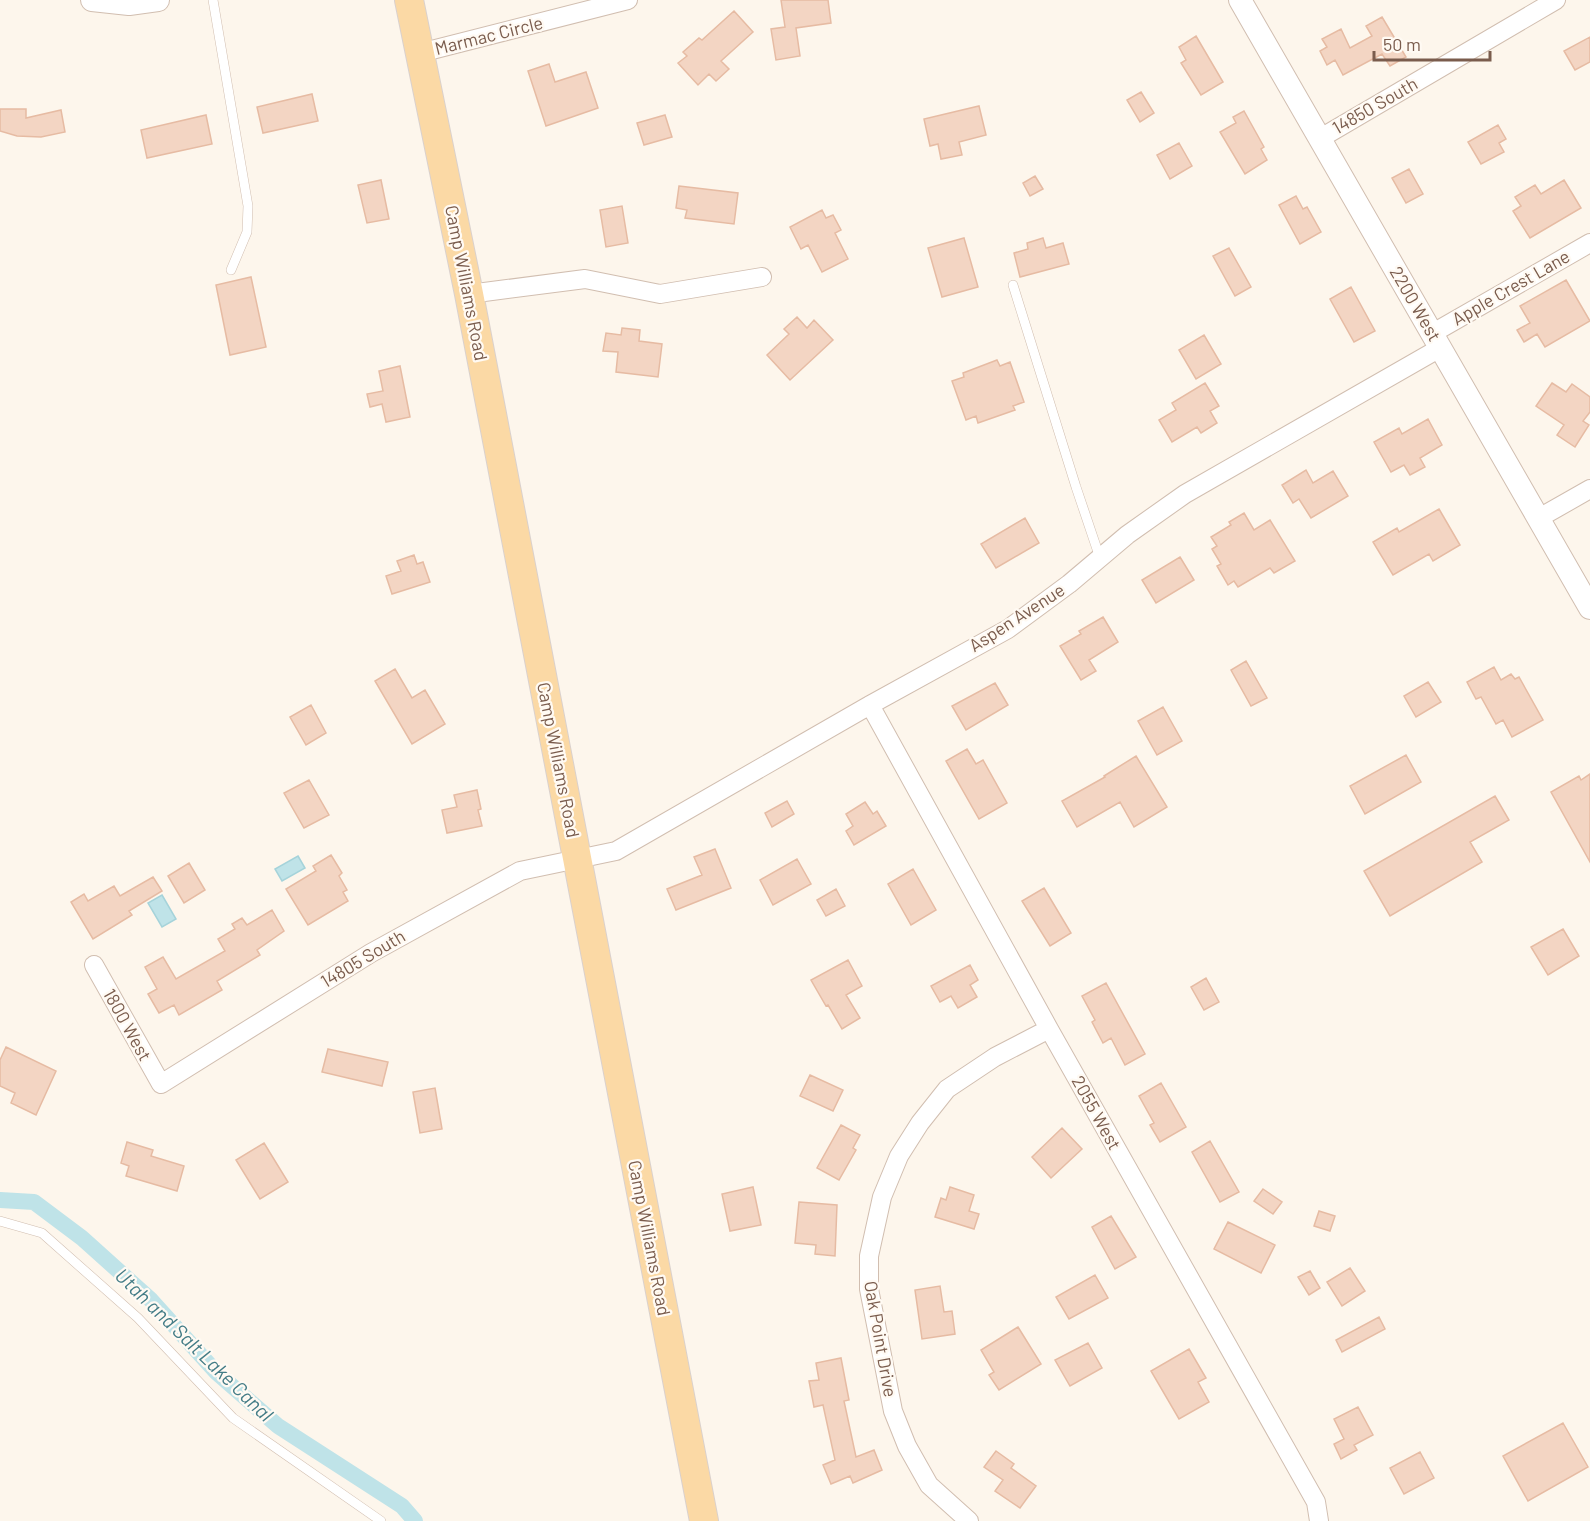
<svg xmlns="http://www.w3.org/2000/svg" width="1590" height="1521" font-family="Barlow,sans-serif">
<rect width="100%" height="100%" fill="#fdf6ec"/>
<path fill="#bfe3e8" stroke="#a5d3da" stroke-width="1.5" d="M298,856l7,12 -23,13 -7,-12z
M162,895l14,24 -14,8 -14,-24z"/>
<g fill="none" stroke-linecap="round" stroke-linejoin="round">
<path stroke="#bfe3e8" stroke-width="16" d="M0,1200l34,2 48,36 69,62 65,72 62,54 124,80 13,15"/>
</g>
<path fill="#f3d5c3" stroke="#e6bba3" stroke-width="1.5" d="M781,0h47l3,23 -35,5 4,28 -24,4 -5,-31 14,-2z
M734,11l19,21 -32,29 8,8 -13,12 -7,-7 -11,11 -20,-22 9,-7 -4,-4 16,-14 3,2z
M1382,17l24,40 -16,9 -8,-12 -39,21 -8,-15 -8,5 -7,-14 7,-4 -5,-8 19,-10 9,19 22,-12 -6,-10z
M1196,36l27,46 -22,13 -20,-32 5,-3 -7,-13z
M1590,37v25l-15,8 -11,-19z
M549,64l6,18 31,-10 12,36 -52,18 -18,-55z
M1141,92l13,21 -14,9 -13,-22z
M312,94l6,27 -55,12 -6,-26z
M979,106l7,29 -27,7 3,13 -21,4 -3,-15 -8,2 -6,-27z
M0,109h26v9l35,-8 4,22 -24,5 -24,-1 -17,-5z
M1244,111l20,36 -3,2 6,11 -22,14 -25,-42 16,-9 -3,-6z
M206,115l6,29 -65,14 -6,-28z
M665,115l7,22 -28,8 -7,-22z
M1498,125l8,14 -7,4 5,9 -23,12 -13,-22z
M1179,143l13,23 -22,13 -13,-24z
M1409,169l14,25 -17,9 -14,-25z
M1035,176l8,13 -13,7 -7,-13z
M381,180l8,39 -22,4 -9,-38z
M1564,180l17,28 -51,30 -17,-27 8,-5 -6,-9 20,-12 6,9z
M679,186l59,7 -4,31 -49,-6 2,-8 -11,-2z
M1296,196l7,13 4,-2 14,25 -21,12 -21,-39z
M622,206l6,37 -22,4 -6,-37z
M822,210l4,8 7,-3 8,15 -6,3 13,26 -26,13 -14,-27 -7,4 -11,-22z
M964,238l14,49 -36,10 -14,-49z
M1043,238l3,10 17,-5 6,21 -49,13 -6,-24 14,-4 -1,-6z
M1229,248l22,39 -16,9 -22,-40z
M251,277l15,70 -36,8 -14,-70z
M1566,280l24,41 -45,26 -8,-13 -13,8 -7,-12 13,-7 -10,-17z
M1351,287l24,44 -21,11 -24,-43z
M797,317l10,11 7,-8 19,20 -43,40 -23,-25 22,-21 -5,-5z
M622,328l18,2 -1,11 23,3 -4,33 -42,-5 2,-20 -15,-1 3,-18 15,2z
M1204,335l17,29 -25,15 -17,-29z
M997,360l3,6 10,-4 14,40 -11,4 2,4 -37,13 -2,-7 -10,4 -14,-39 12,-4 -1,-4z
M400,366l10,51 -24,5 -4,-18 -12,3 -3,-13 16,-3 -4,-20z
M1205,383l14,23 -9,5 7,12 -16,10 -4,-6 -25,15 -13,-22 17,-10 -4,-7z
M1552,383l14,9 6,-8 18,13v15l-7,9 6,4 -14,22 -18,-12 7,-10 -28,-19z
M1428,419l14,26 -22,13 5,9 -15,8 -6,-10 -13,7 -17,-30 25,-14 3,6z
M1306,470l7,13 20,-12 15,25 -37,22 -12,-19 -6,4 -11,-18z
M1439,509l21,36 -27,16 -4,-7 -36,21 -20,-33 24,-14 2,4z
M1244,513l10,17 16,-10 25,41 -21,12 -4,-5 -32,19 -4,-6 -6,4 -11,-19 4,-2 -9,-15 5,-3 -6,-9 20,-12 -2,-3z
M1025,518l14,25 -43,25 -15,-24z
M414,555l3,9 6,-2 7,20 -38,12 -6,-18 15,-5 -4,-10z
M1180,557l14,23 -38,23 -14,-23z
M1103,617l15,25 -29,18 7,11 -15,9 -21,-34 21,-12 -2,-3z
M1246,661l21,37 -16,8 -20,-36z
M1494,667l7,13 10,-6 4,5 4,-2 24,43 -31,17 -9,-17 -7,4 -15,-27 -5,2 -9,-17z
M395,669l17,29 13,-8 20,34 -33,20 -37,-63z
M1428,682l13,20 -25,15 -12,-21z
M995,683l13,22 -42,25 -14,-24z
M311,705l15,28 -20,12 -16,-28z
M1163,707l19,34 -25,14 -19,-34z
M967,749l9,15 7,-4 24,43 -28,16 -33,-58z
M1406,755l15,27 -56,32 -15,-28z
M1136,756l31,51 -33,20 -14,-25 -43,25 -15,-26 43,-24 -1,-1z
M1590,774v88l-39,-70 28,-16 2,4z
M309,780l20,35 -25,13 -20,-35z
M477,790l4,19 -3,1 4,16 -35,7 -5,-23 15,-3 -3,-12z
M1495,796l14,24 -39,22 12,20 -92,54 -26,-45z
M787,801l7,13 -22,13 -7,-14z
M865,802l8,12 4,-3 9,15 -32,19 -8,-14 7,-5 -7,-12z
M715,849l16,39 -55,22 -9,-21 35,-14 -8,-18z
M331,855l11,18 -3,3 8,14 -4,2 5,9 -40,24 -22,-36 30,-18 -3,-5z
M797,859l14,25 -38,21 -13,-25z
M189,863l16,27 -21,13 -16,-27z
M913,869l23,41 -25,15 -23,-41z
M153,877l9,14 -33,20 3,4 -39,24 -22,-37 13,-8 4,7 26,-15 6,10z
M1044,888l27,45 -21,13 -28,-45z
M836,889l9,17 -19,10 -9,-16z
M272,910l12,21 -27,19 3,5 -43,26 5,9 -43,25 -5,-10 -15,8 -11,-19 9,-5 -12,-22 18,-10 13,22 49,-28 -7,-12 17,-10 -3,-5 10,-6 5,7z
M1563,929l16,27 -31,19 -17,-28z
M848,960l14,26 -16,9 14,23 -18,11 -14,-24 -2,1 -15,-26z
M970,965l8,15 -8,5 7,12 -19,11 -7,-12 -11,6 -9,-16z
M1206,978l13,24 -15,8 -13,-23z
M1106,983l39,71 -20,11 -14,-27 -8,5 -11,-21 3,-2 -13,-24z
M6,1047l50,24 -20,44 -25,-12 4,-10 -15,-7v-26z
M328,1049l60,13 -6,24 -60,-14z
M810,1075l33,15 -10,21 -33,-15z
M1161,1083l25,44 -26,15 -10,-17 4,-2 -15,-27z
M435,1088l7,41 -22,4 -7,-41z
M841,1125l19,10 -7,13 3,2 -17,30 -22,-12z
M1062,1128l20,21 -31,29 -19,-21z
M1210,1141l29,51 -19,10 -28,-50z
M127,1142l26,8 -2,6 33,10 -7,25 -51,-15 3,-10 -8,-3z
M264,1143l24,39 -28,17 -24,-39z
M753,1187l8,38 -31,6 -8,-37z
M950,1187l24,8 -5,16 10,3 -5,15 -39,-12 6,-19 5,2z
M1263,1189l19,13 -9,12 -19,-13z
M799,1202l38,3 -2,51 -20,-2 1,-9 -21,-2z
M1319,1211l16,5 -5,15 -16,-5z
M1111,1216l25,41 -21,12 -23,-42z
M1228,1222l47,23 -14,28 -47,-24z
M1350,1268l15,23 -23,15 -15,-24z
M1310,1271l10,17 -11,7 -11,-18z
M1095,1275l13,23 -39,21 -13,-22z
M940,1286l4,26 8,-1 3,23 -33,5 -7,-49z
M1379,1317l6,12 -43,23 -6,-12z
M1018,1327l23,37 -42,26 -10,-15 5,-3 -13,-22z
M1088,1343l14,25 -32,18 -15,-26z
M1189,1349l17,29 -8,4 11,20 -30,17 -28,-48z
M841,1358l8,42 -5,1 12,56 18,-7 8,20 -29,13 -3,-7 -19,8 -8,-19 12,-5 -12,-55 -9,2 -5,-26 10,-1 -3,-17z
M1358,1407l15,28 -19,10 3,5 -16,9 -7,-15 10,-5 -10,-20z
M1563,1423l25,44 -60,34 -25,-45z
M996,1451l18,13 -3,4 25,18 -16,22 -25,-17 8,-11 -19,-13z
M1420,1452l14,26 -30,16 -14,-26z"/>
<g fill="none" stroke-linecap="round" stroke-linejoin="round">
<g stroke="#d1beb0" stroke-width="10">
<path id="service" d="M213,0l35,206 -1,26 -16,38
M1013,285l63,202 24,71
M0,1221l42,12 96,85 95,100 148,103"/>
</g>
<g stroke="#d1beb0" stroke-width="20">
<path id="minor" d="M420,53l208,-53
M1319,139l237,-139
M469,294l116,-15 75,15 102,-17
M1433,333l157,-90
M1539,518l51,-29
M870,705l179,324 267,473 3,19
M94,965l67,119 210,-131 149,-82 96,-20 254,-146 138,-76 61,-45 58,-49 58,-41 255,-146
M969,1521l-40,-36 -22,-39 -14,-35 -24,-122v-33l13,-59 17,-41 21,-33 27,-34 48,-32 54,-28"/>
</g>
<g stroke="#d1beb0" stroke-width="24">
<path id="tertiary" d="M92,0l37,4 29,-4
M1240,0l350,608"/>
</g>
<g stroke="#dad1cd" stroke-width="30">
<path id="primary" d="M409,0l60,294 235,1227"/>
</g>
<use href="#service" stroke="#fff" stroke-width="9"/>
<use href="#minor" stroke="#fff" stroke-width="18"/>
<use href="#tertiary" stroke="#fff" stroke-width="22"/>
<use href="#primary" stroke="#fbd9a5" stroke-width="28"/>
</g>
<g text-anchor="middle" stroke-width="4.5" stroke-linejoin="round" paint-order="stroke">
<g font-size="18" fill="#7a5c4d" stroke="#fffaf3">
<text transform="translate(489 36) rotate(-14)" y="6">Marmac Circle</text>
<text transform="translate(1375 106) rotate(-30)" y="6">14850 South</text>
<text transform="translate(466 283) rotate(79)" y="6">Camp Williams Road</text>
<text transform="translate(1511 288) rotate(-30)" y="6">Apple Crest Lane</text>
<text transform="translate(1415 304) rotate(60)" y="6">2200 West</text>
<text transform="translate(1017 618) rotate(-33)" y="6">Aspen Avenue</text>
<text transform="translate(558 760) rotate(79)" y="6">Camp Williams Road</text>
<text transform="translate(363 959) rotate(-31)" y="6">14805 South</text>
<text transform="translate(127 1025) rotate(61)" y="6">1800 West</text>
<text transform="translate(1096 1113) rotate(61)" y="6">2055 West</text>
<text transform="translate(649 1238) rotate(79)" y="6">Camp Williams Road</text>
<text transform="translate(880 1339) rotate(80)" y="6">Oak Point Drive</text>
</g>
<g font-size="20" font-style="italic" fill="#437c86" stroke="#fffaf3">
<text transform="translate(194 1345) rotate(44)" y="7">Utah and Salt Lake Canal</text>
</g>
</g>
<path d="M1374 51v9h116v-9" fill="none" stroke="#7a5c4d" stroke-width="3"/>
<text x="1383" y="51" font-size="18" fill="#7a5c4d" stroke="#fffaf3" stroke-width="4.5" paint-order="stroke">50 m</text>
</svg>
